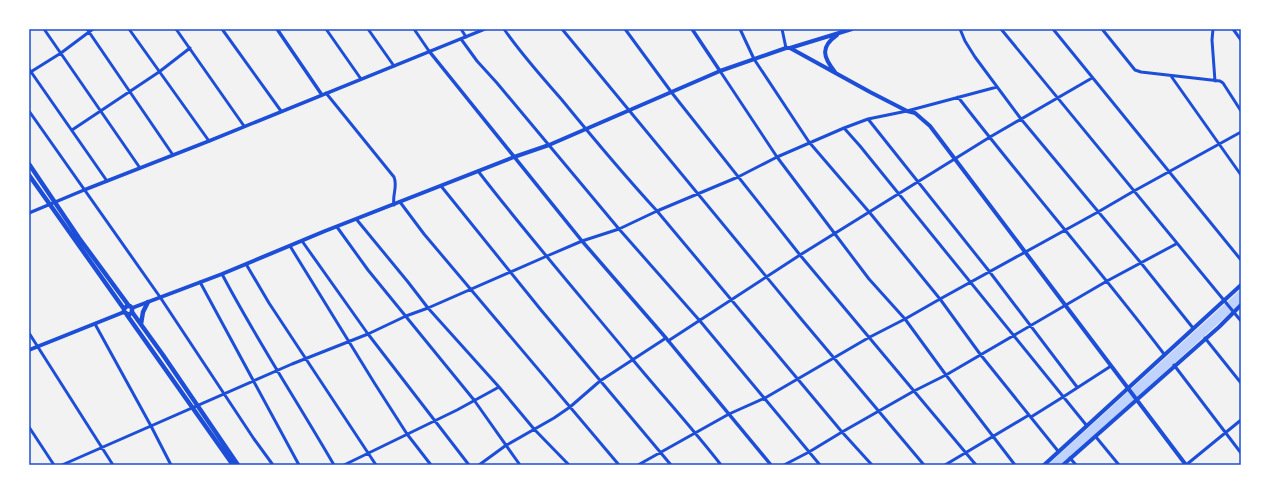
<svg xmlns="http://www.w3.org/2000/svg" width="1270" height="494" font-family="Literata,serif">
<rect width="100%" height="100%" fill="#f2f2f2"/>
<g fill="none" stroke-linecap="round" stroke-linejoin="round">
<path stroke="#bfd3fe" stroke-width="10" d="M1055,465l186,-169"/>
<path stroke="#1d4ed8" stroke-width="3" d="M44,29l96,139
M87,29l86,126
M129,29l80,112
M176,29l68,97
M222,29l59,82
M326,29l35,50
M368,29l26,37
M414,29l15,22
M461,29l5,8
M504,29c17,25 38,48 58,71 31,38 62,75 95,111l185,221 30,33
M562,29l240,291 122,145
M625,29l47,64 128,162 176,210
M740,29l14,30 55,83 61,71 70,86 40,55 78,97
M782,29l4,19
M960,29l5,12 10,16 46,62 120,144 52,65
M1001,29l240,292
M1053,29l188,231
M1102,29l33,41 6,2 79,9 3,2 18,28
M1213,29l-1,11 3,41
M1233,29l8,11
M461,39l16,22 20,22 122,146 81,92 120,144
M29,69l78,112
M720,71l57,86 58,77 34,45 36,40 41,56 69,90
M29,73l32,-20 32,-24
M1171,76l70,99
M326,93l68,84c4,9 -2,18 0,28
M958,97c67,87 140,170 206,257
M29,111l131,186 94,142 19,26
M868,119l121,152 88,116
M844,128l16,18 227,280
M72,130l87,-58 31,-24
M478,171c50,65 103,126 155,189 29,35 60,69 88,105
M441,186l100,124 130,155
M400,202l24,32 195,231
M357,220l51,62 20,26 71,79 35,42 35,36
M337,227l31,43 106,130 46,65
M302,241l66,93 101,131
M290,246l85,138 32,50 24,31
M246,264l23,39 107,162
M222,274c34,65 75,127 112,191
M200,282l99,183
M95,324l56,102 20,39
M29,333l84,132
M1205,338l36,45
M668,341l132,-86 190,-118 102,-59
M1174,365l67,88
M1031,417l32,-20 48,-31
M29,427l25,38
M1096,437l23,28
M1070,458l6,7
M62,465l230,-101 76,-30 38,-18 22,-8 119,-52 35,-15 37,-12 38,-18 81,-34 39,-20 67,-29 24,-9 39,-8 90,-24
M344,465l113,-55 42,-23
M479,465l26,-19 49,-28 16,-11 30,-26 66,-43
M638,465l91,-51 36,-16 103,-60 37,-19 35,-20 158,-87 36,-21 107,-59
M784,465l25,-13 33,-20 72,-41 32,-16 161,-94 69,-37
M945,465l84,-50
M1186,465l55,-45"/>
<path stroke="#1d4ed8" stroke-width="3.5" d="M277,29l45,66
M692,29l28,42
M429,51l153,190 84,97 105,127
M29,213l55,-23 125,-49 276,-112"/>
<path stroke="#1d4ed8" stroke-width="4" d="M790,48l80,44 37,19 8,2 15,13 256,339
M835,72c-12,-15 -15,-25 2,-37
M132,308l90,-34 103,-43 189,-74 35,-12 171,-74 66,-23h4l62,-19
M29,350l95,-38
M1044,465l197,-180
M1063,465l156,-138 22,-22"/>
<path stroke="#1d4ed8" stroke-width="4.5" d="M29,164l50,74 50,68
M29,175l95,134v3l5,3 3,-3v-4l-2,-2h-3l-3,3
M132,312l31,43 75,110
M127,315l106,150
M141,324l2,-12 5,-10"/>
</g>
<rect width="1270" height="494" fill="none" stroke="#ffffff" stroke-width="60"/>
<rect x="30" y="30" width="1210" height="434" fill="none" stroke="#1d4ed8" stroke-width="1.5"/>
</svg>
